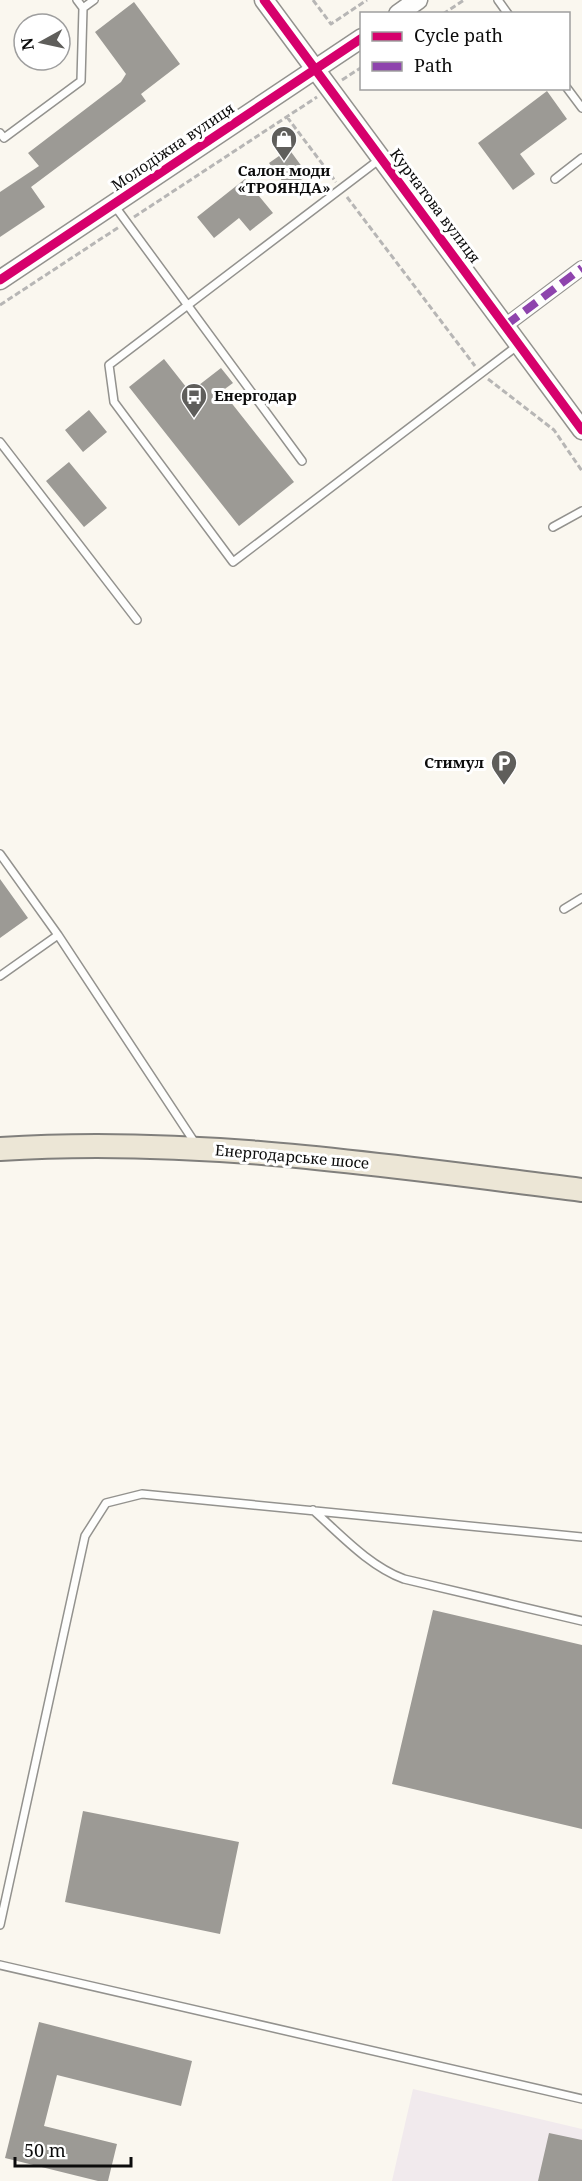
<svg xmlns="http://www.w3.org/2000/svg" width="582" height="2181" font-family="'Noto Serif',serif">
<rect width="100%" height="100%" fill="#faf7ef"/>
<path fill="#f1eaed" d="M413,2089l169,40v52h-190z"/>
<path fill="#9c9a95" d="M134,2l46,62 -39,30 5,7 -115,86 14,20 -45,30v-45l39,-26 -11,-13 93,-71 5,-8 -31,-42z
M547,91l20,28 -47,35 15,20 -22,16 -35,-47z
M289,149l19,26 -20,14 -19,-26z
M245,179l28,34 -23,18 -11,-13 -25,20 -17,-21z
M164,359l26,33 31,-24 12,15 -11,8 72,91 -55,44 -110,-139z
M89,410l18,22 -24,20 -18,-22z
M69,462l38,46 -23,19 -38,-46z
M0,879l28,39 -28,20z
M433,1610l149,35v184l-190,-45z
M83,1811l156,31 -19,92 -155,-32z
M39,2022l153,39 -11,45 -124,-31 -13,51 73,18 -9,37h-10l-93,-23z
M549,2133l33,7v41h-44z"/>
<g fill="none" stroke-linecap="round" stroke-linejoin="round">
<g stroke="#93928e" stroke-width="10">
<path id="service" d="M77,0l6,8
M498,0l10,14
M567,88l15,20
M0,133l4,5 77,-57 2,-73 11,-8
M380,159l-271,206 5,37 119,160 284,-216
M555,179l27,-21
M114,205l188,256
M0,442l137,178
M553,527l29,-16
M0,854l58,81 137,208
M564,909l18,-11
M0,976l58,-41
M313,1510c28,25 56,56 91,69l178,42
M0,1925l85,-389 21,-33 36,-9 440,43
M0,1965l582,134"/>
</g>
<g stroke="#93928e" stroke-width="16">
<path id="minor" d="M506,325l76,-57"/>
</g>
<g stroke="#93928e" stroke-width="21">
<path id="tertiary" d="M264,0l318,430
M398,14l20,-14
M0,280l362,-242"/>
</g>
<g stroke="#807f7c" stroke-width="26">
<path id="primary" d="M0,1149c195,-13 389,17 582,41"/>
</g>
<path stroke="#b7b6b5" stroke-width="3" stroke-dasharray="6 3" stroke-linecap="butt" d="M313,0l18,24 36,-24
M443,14l21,-14
M342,80l20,-13
M287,117l49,65
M347,197l128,169
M134,217l183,-120
M0,305l119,-78
M488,379l66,51 28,41"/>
<use href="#service" stroke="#fefefd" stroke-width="7"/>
<use href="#minor" stroke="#fefefd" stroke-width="14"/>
<use href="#tertiary" stroke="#fefefd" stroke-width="18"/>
<use href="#primary" stroke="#ece6d6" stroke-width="22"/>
<path stroke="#8e44ad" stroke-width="8" stroke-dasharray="15 8" stroke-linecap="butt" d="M506,325l76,-57"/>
<g stroke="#fff" stroke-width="13">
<path id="cycleway" d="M264,0l318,430
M0,280l362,-242"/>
</g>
<use href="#cycleway" stroke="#d6006c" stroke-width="9"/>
</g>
<defs>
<g id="shop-pin" transform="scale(1.35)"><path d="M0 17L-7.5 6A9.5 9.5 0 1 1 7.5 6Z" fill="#5f5e5b" stroke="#fff"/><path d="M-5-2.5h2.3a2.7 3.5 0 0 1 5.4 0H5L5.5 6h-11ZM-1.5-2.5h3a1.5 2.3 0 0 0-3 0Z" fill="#fff"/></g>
<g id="bus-pin" transform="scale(1.35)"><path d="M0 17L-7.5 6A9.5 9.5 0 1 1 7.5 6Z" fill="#5f5e5b" stroke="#fff"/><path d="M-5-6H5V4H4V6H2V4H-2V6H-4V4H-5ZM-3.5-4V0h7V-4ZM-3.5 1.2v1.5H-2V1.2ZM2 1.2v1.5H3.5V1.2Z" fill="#fff"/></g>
<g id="parking-pin" transform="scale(1.35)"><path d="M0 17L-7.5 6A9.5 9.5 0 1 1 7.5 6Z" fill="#5f5e5b" stroke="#fff"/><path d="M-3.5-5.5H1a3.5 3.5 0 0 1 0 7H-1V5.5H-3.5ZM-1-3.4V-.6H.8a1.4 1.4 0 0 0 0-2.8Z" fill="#fff"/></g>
</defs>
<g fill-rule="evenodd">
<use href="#shop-pin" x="284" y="139"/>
<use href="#bus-pin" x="194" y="396"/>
<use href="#parking-pin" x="504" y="763"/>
</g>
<g text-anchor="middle" stroke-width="6" stroke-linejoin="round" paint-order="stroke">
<g font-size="15" fill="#0c0c0c" stroke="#fff">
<text transform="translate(173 147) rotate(-34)" y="5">Молодіжна вулиця</text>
<text transform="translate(435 206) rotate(53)" y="5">Курчатова вулиця</text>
<text transform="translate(292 1157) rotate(5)" y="5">Енергодарське шосе</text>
</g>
<g font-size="15" font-weight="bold" fill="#0c0c0c" stroke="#fff">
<text x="284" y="176">Салон моди<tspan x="284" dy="17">«ТРОЯНДА»</tspan></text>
<text x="214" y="401" text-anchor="start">Енергодар</text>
<text x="484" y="768" text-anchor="end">Стимул</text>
</g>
</g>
<rect x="360" y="12" width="210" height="78" fill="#ffffff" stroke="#9e9e9e" stroke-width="1.5"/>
<rect x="372" y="32" width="30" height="9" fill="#d6006c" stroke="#9e9e9e" stroke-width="1.5"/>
<text x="414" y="42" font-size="18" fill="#0c0c0c">Cycle path</text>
<rect x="372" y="62" width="30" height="9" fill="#8e44ad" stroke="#9e9e9e" stroke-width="1.5"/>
<text x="414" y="72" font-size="18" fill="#0c0c0c">Path</text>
<g transform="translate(42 42) rotate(262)"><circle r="28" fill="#ffffff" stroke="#9e9e9e" stroke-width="1.5"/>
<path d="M0-4.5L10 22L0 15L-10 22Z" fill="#5f5e5b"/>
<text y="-9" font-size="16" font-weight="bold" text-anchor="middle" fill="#0c0c0c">N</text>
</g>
<path d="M15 2157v9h116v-9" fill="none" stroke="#0c0c0c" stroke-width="3"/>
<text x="24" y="2157" font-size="18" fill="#0c0c0c" stroke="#ffffff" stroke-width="4.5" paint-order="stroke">50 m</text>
</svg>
